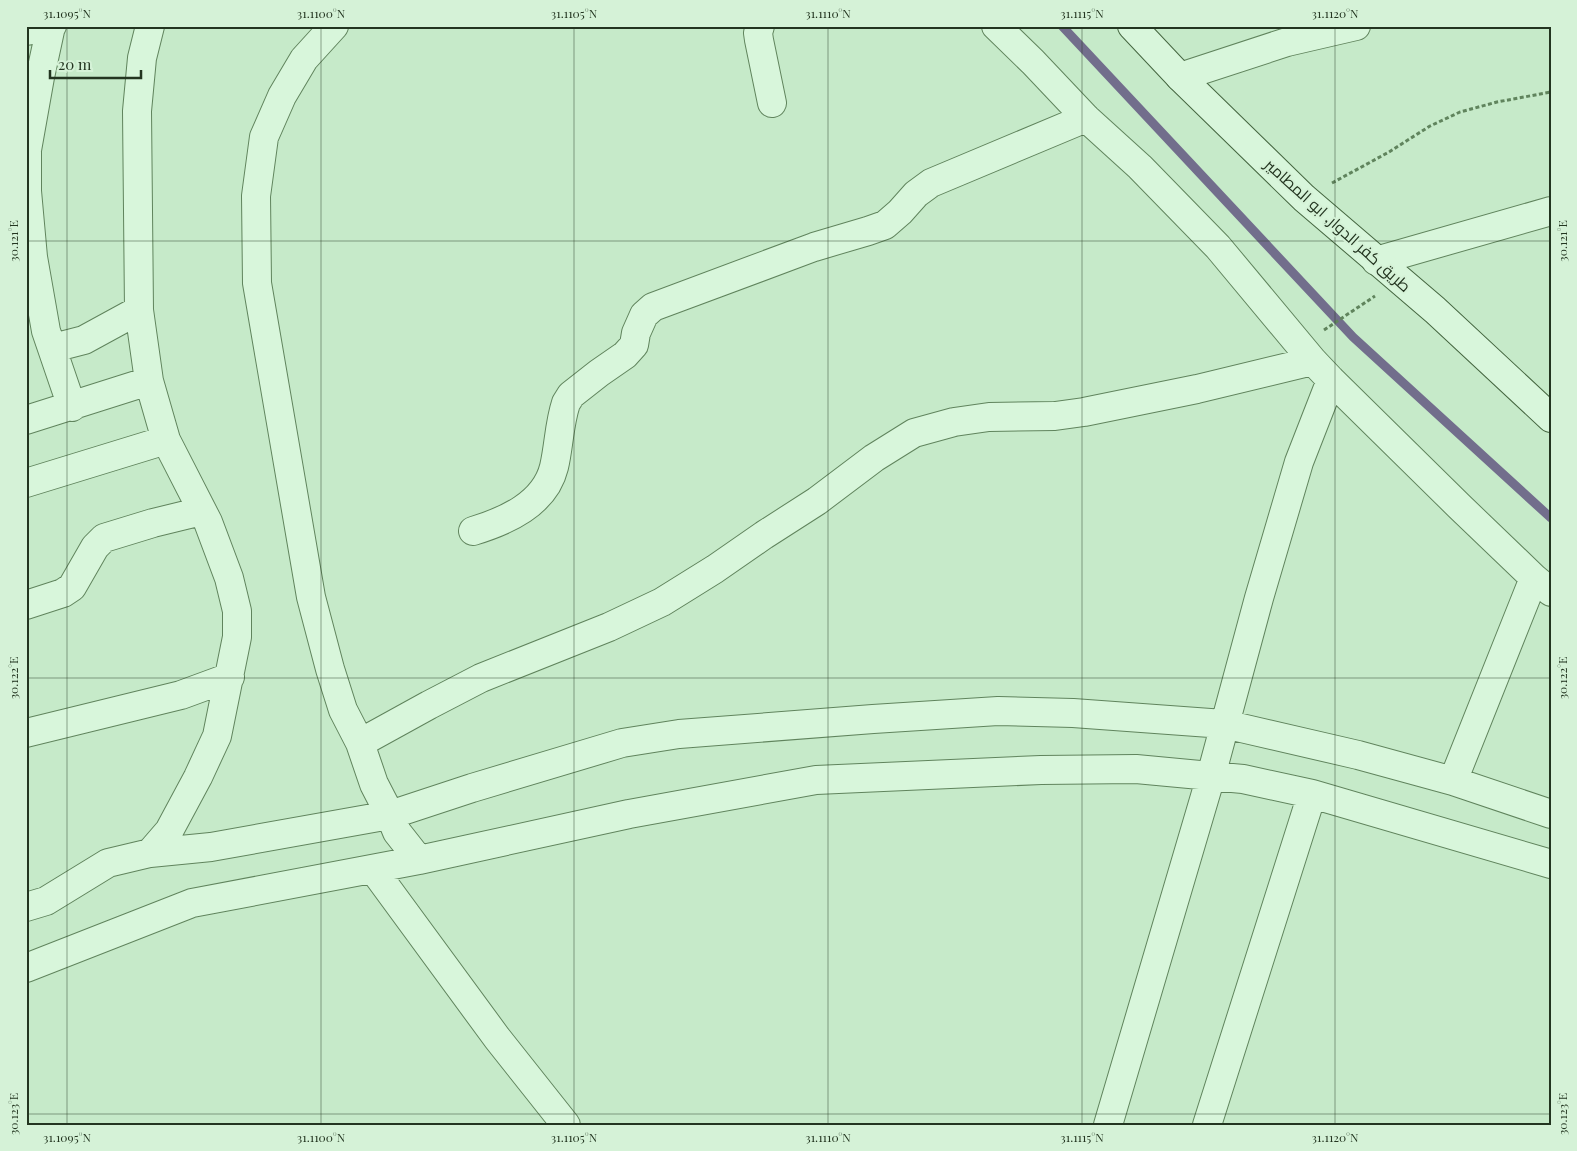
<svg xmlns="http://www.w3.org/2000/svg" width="1577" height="1151" font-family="'Playfair Display',Cairo,serif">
<rect width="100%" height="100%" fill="#c6eac9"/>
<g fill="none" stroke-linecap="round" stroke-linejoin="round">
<path stroke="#726e8c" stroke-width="9" d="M1062,26l291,311 198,181"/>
<g stroke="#60845d" stroke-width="30">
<path id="minor" d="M51,26l-11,51 -13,73v41l6,66 13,74 26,76
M334,26l-30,33 -22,37 -18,41 -8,59 1,87 54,314 19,72 13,41 17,33 14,41 16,31 7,17 22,28
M760,26l-2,7 1,7 13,63
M996,26l37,36 53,56 54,49 78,80 95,114 18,19 128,126 75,72 17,14
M26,31l26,-5
M1180,77l107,-35 69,-16
M1376,261l175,-50
M53,348l31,-8 55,-30
M26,420l123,-39
M26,483l140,-43
M473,531c33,-10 72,-27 81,-64 5,-21 5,-43 12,-64l5,-8 28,-22 26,-18 9,-10 2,-12 8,-18 9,-8 161,-60 54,-16 17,-6 15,-13 16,-18 15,-11 155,-65
M26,605l37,-12 9,-6 23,-40 9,-9 49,-15 49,-12
M26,733l155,-38 49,-18
M360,743l69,-38 52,-27 128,-51 53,-25 53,-33 49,-34 53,-34 57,-43 40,-25 40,-11 35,-5 66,-1 29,-4 113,-23 116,-28
M1453,781l81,-203
M150,853l61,-6 179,-32 82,-27 150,-45 57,-9 194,-15 125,-8 75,2 151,11 134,31 95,26 98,33
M373,869l124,169 69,87
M26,907l20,-6 62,-38 42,-10 19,-22 29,-54 19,-41 20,-99v-26l-8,-33 -21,-56 -42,-82 -17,-59 -10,-71 -2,-199 5,-53 8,-32
M26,968l166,-65 227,-43 210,-46 187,-34 225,-10 95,-1 107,10 69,15 239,70
M1108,1125l103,-349 48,-178 40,-136 32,-82
M1207,1125l105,-331"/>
</g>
<g stroke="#456640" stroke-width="30">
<path id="secondary" d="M1132,26l48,51 124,121 131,112 116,108"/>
</g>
<path stroke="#60845d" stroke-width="3" stroke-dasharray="4 2.5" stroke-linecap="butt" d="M1332,183l57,-31 41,-26 30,-14 37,-10 54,-10
M1324,330l51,-34"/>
<use href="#minor" stroke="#d8f6db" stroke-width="28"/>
<use href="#secondary" stroke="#d8f6db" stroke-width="28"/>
</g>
<path fill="none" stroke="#233520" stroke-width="1" stroke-opacity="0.45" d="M67,26v1099M321,26v1099M574,26v1099M828,26v1099M1082,26v1099M1335,26v1099M26,241h1525M26,678h1525M26,1114h1525"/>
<g text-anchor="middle" stroke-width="4" stroke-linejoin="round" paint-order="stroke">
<g font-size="16" fill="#233520" stroke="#d5f2d7">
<text transform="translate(1338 225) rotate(42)" y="6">طريق كفر الدوار, ابو المطامير</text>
</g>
</g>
<rect width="1577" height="1151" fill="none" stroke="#d5f2d7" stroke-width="55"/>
<path d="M50 70v8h91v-8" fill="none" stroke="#233520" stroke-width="2.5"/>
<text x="58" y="70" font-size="15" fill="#233520" stroke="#d5f2d7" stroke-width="4" paint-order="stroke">20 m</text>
<rect x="28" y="28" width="1522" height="1096" fill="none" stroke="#233520" stroke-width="2"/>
<g font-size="12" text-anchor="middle" fill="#233520">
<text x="67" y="18">31.1095°N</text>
<text x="321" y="18">31.1100°N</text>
<text x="574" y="18">31.1105°N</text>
<text x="828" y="18">31.1110°N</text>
<text x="1082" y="18">31.1115°N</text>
<text x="1335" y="18">31.1120°N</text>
<text transform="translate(1563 241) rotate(-90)" y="4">30.121°E</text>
<text transform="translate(14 241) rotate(-90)" y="4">30.121°E</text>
<text transform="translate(1563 678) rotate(-90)" y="4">30.122°E</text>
<text transform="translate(14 678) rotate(-90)" y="4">30.122°E</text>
<text transform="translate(14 1114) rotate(-90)" y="4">30.123°E</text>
<text transform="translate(1563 1114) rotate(-90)" y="4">30.123°E</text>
<text x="67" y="1142">31.1095°N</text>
<text x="321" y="1142">31.1100°N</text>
<text x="574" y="1142">31.1105°N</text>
<text x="828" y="1142">31.1110°N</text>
<text x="1082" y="1142">31.1115°N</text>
<text x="1335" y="1142">31.1120°N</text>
</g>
</svg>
